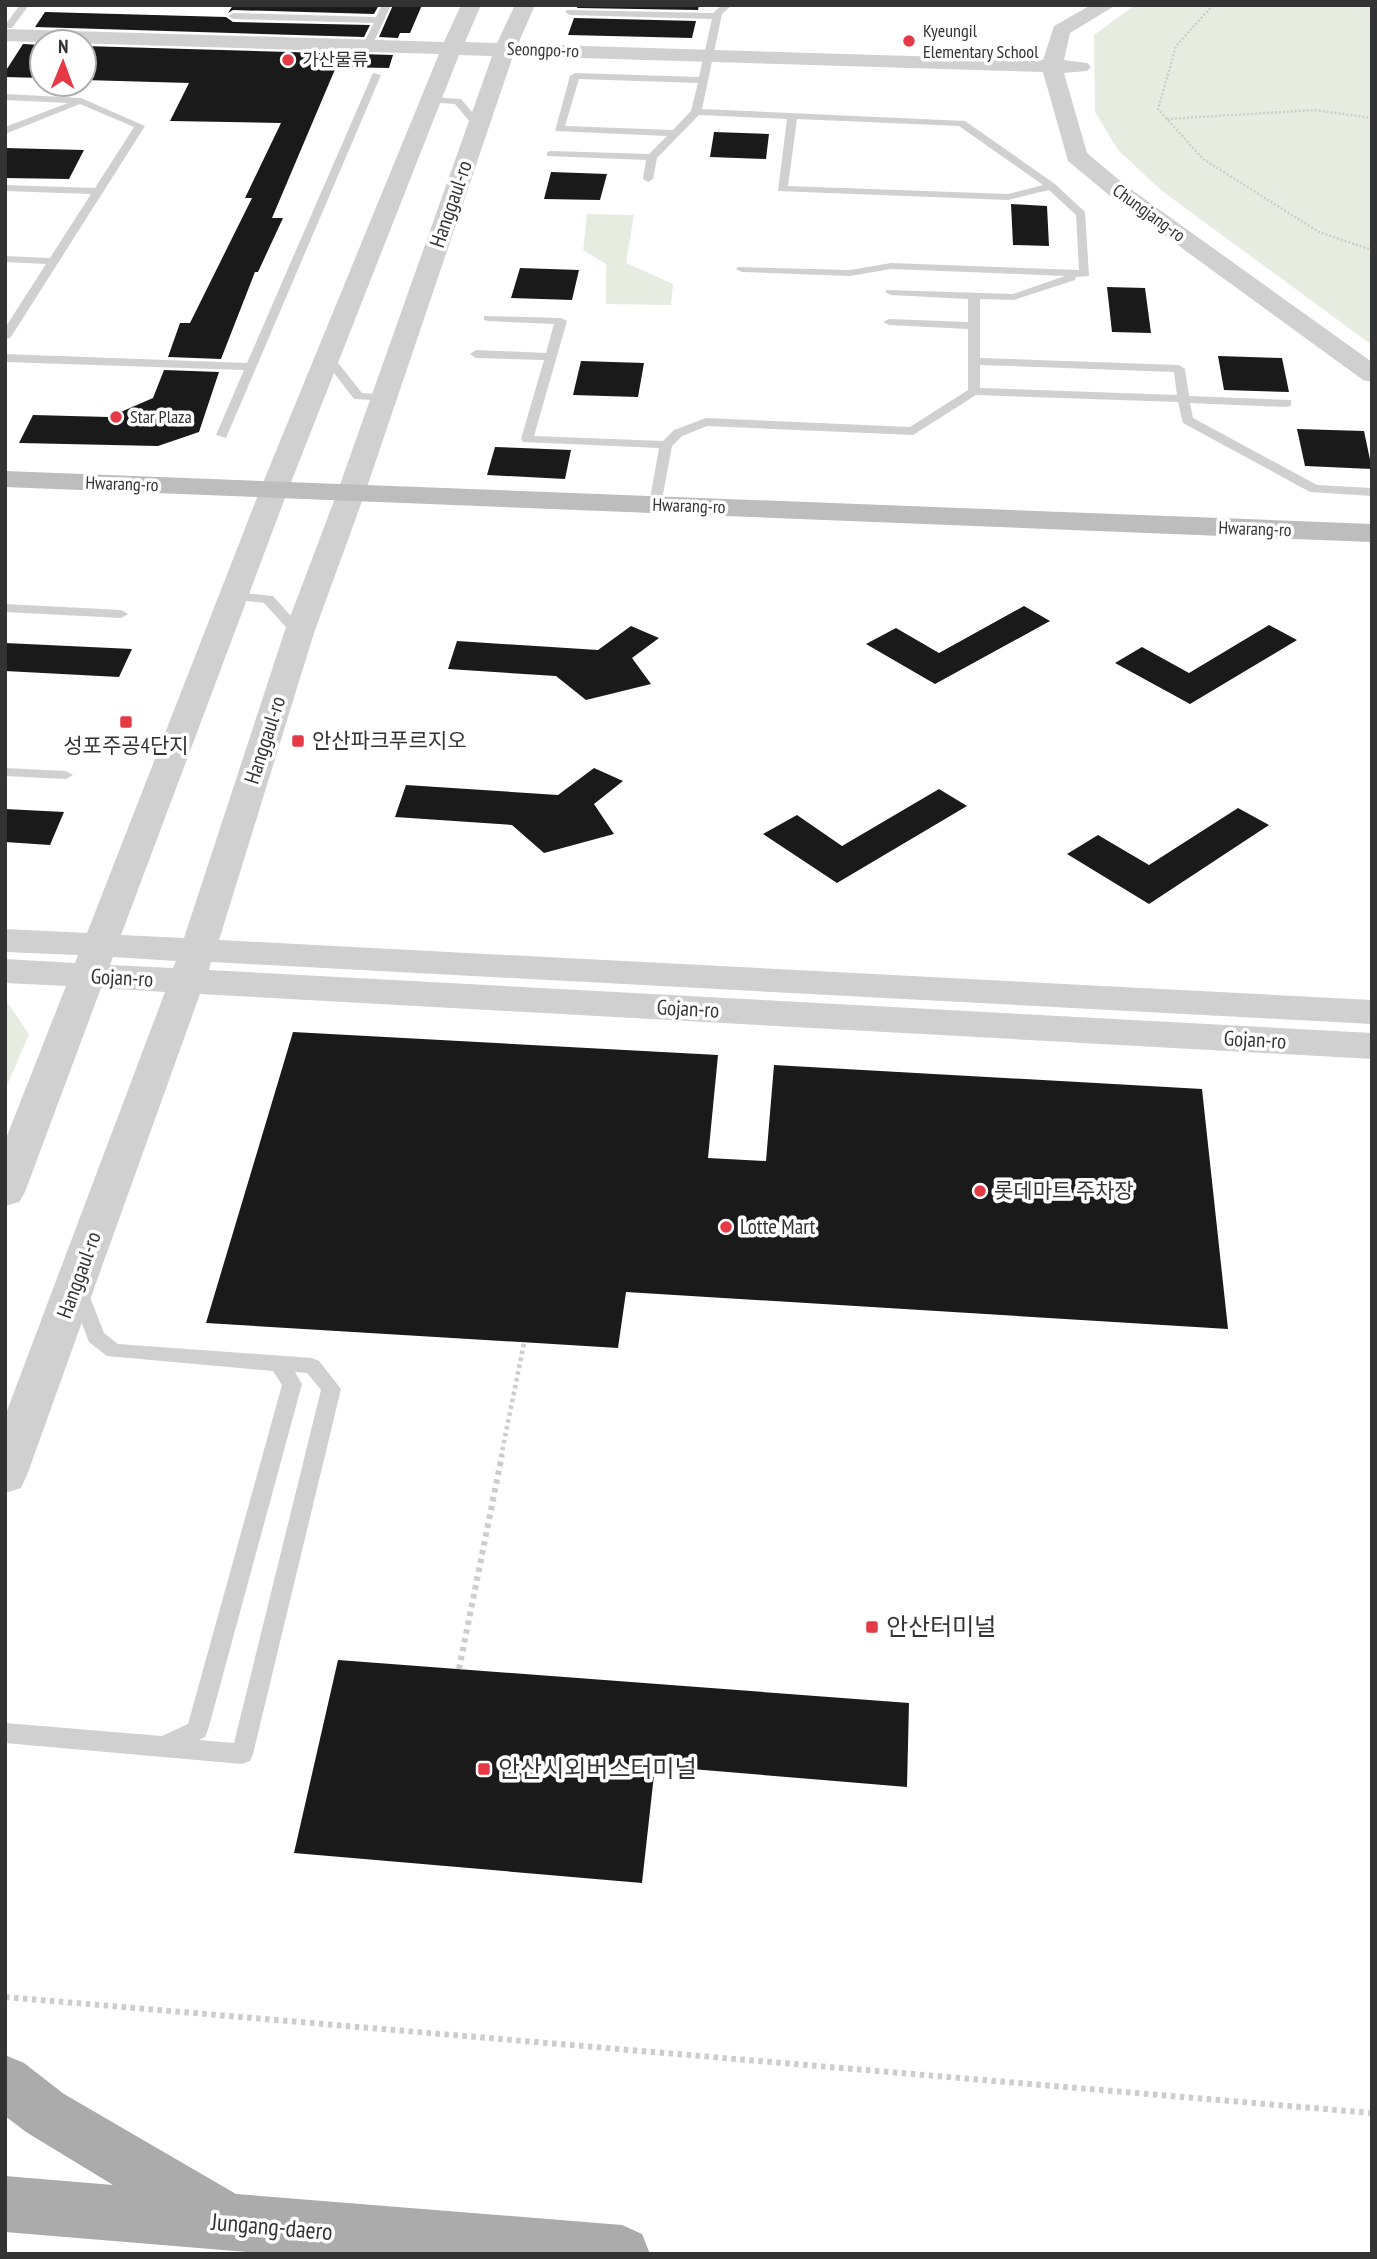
<svg xmlns="http://www.w3.org/2000/svg" width="1377" height="2259" font-family="'PT Sans Narrow','Noto Sans KR',sans-serif">
<rect width="100%" height="100%" fill="#fff"/>
<path fill="#e6ecdf" d="M1135,5h237v340l-210,-154 -44,-41 -23,-38 -1,-77z
M587,214l47,1 -8,48 47,21 -2,21 -65,-1v-40l-23,-14z
M5,999l24,35 -24,56z"/>
<path fill="#1a1a1a" d="M233,5h146l-5,9 -141,-4 -5,3z
M393,5h29l-12,28h-10l-2,5 -19,-1z
M578,5h121l-1,5 -121,-2z
M45,12l181,5 7,5 137,3 -6,12 -329,-10z
M574,18l122,3 -4,17 -124,-3z
M23,44l19,1v33l-37,-1v-5z
M84,46l309,9 -4,13 -53,-1 -64,151h11l-25,54h-3l-34,87 -53,-2 12,-34h10l62,-125h-7l36,-75 -111,-2 19,-38 -105,-3z
M714,132l55,2 -3,25 -56,-2z
M5,148l79,2 -15,29 -64,-1z
M551,172l56,2 -7,26 -56,-1z
M1011,204l36,2 2,40 -36,-1z
M520,268l59,2 -7,30 -61,-2z
M1107,287l38,1 6,45 -39,-1z
M1218,356l64,2 7,34 -65,-2z
M581,361l63,2 -6,34 -65,-2z
M164,370l55,2 -20,60 -41,14 -139,-3 14,-28 76,2 44,-19z
M1297,429l67,2 8,38 -67,-3z
M495,447l76,3 -6,29 -78,-4z
M1024,606l26,15 -115,63 -69,-40 30,-16 43,25z
M1269,625l28,15 -107,64 -75,-41 27,-16 47,26z
M631,626l28,12 -27,20 19,26 -65,16 -30,-24 -108,-7 9,-28 141,9z
M5,643l127,6 -13,28 -114,-6z
M594,768l29,13 -29,23 20,30 -70,19 -32,-28 -117,-8 11,-32 152,10z
M939,789l28,17 -130,77 -74,-49 34,-19 45,31z
M1238,808l31,17 -120,79 -82,-50 31,-19 51,30z
M5,809l59,3 -14,33 -45,-3z
M293,1032l425,23 -10,103 58,3 8,-96 428,24 26,240 -602,-37 -8,56 -412,-25z
M338,1660l571,43 -2,84 -252,-21 -13,117 -348,-30z"/>
<g fill="none" stroke-linecap="round" stroke-linejoin="round">
<path stroke="#cdcdcd" stroke-width="2.5" stroke-dasharray="2 2" stroke-linecap="butt" d="M1213,5l-37,41 -18,63 45,50 116,73 53,18
M1167,119l148,-9 57,8"/>
<path stroke="#cdcdcd" stroke-width="4.5" stroke-dasharray="3.5 3.5" stroke-linecap="butt" d="M501,1457l23,-114"/>
<path stroke="#cdcdcd" stroke-width="6" stroke-dasharray="4.5 4.5" stroke-linecap="butt" d="M459,1669l43,-214
M5,1997l1367,116"/>
<path fill="#d0d0d0" fill-rule="evenodd" d="M20,5h9l-17,23h-6l-1,-3z
M382,5h9l-19,41 -5,3 -5,-3 12,-23 -141,-4 -5,-3 5,-3 143,4z
M722,5h10l-10,9 -20,95 263,12 90,63 30,28 4,64 -13,1 -1,3 -61,20 -34,-1v59l199,7 6,4 4,27 102,4v6l-4,1 -97,-4 3,15 124,67 55,3v8l-62,-4 -127,-69 -5,-21 -202,-7 -63,40 -206,-9 -25,10 -10,10 -11,59 -6,4 -6,-4 10,-57 -136,-6 -2,-3 23,-79 -68,-2 -6,-4 6,-4 70,3 8,-29 -66,-3 -4,-1v-4l77,2 6,3 -33,115 129,5 11,-11 32,-12 204,9 58,-37v-61l-79,-4 -6,-3 6,-3 79,3v-23l-77,-4 -6,-3 2,-2 126,4 52,-18 -174,-7 -41,7 -108,-4 -6,-3 2,-2 112,3 41,-7 188,7 -3,-55 -27,-25 -41,10 -230,-9 9,-72 -88,-4 -42,43 -4,21 -5,3 -5,-3 3,-19 -99,-4v-4l4,-1 98,3 18,-18 -112,-5 15,-55 5,-3 124,4 13,-58 -142,-4 -5,-3 2,-2 146,3zM579,79l119,4 -7,28 -18,19 -108,-4zM797,119l162,7 84,59 -35,9 -220,-8zM980,365l194,7 3,23 -197,-7z
M373,73l8,2 -155,363 -10,-3 28,-65 -239,-8v-8l242,9z
M5,94l76,4 64,28 -134,211 -6,3v-12l41,-64 -41,-2v-6l45,2 41,-64 -86,-3v-6l90,3 39,-61 -54,-23 -75,30v-7l63,-24 -63,-3z
M429,97l32,2 22,26 -9,2 -19,-23 -29,-2 -2,-2z
M323,354h8l31,39 26,2v6l-34,-2 -33,-43z
M234,592l39,4 33,37 -2,3h-10l-30,-33 -35,-4v-6z
M5,604l116,6 7,4 -7,4 -116,-6z
M5,768l61,3 7,4 -7,4 -61,-3z
M79,1285l7,2 2,5 16,41 14,11 194,14 7,3 22,28 -88,365 -3,7 -8,3 -237,-21v-20l157,13 26,-12 94,-339 -9,-14 -166,-15 -18,-14 -19,-50 2,-5zM295,1372l12,1 14,17 -87,353 -35,-3 6,-3 3,-7 94,-346z"/>
<path fill="#d0d0d0" fill-rule="evenodd" d="M461,5h20l-16,37 32,1 18,-38h20l-17,39 525,16 11,-34 37,-21h25l-46,28 -6,27 23,3 4,4 -4,4 -23,2 23,80 38,32 247,177v20l-9,-2 -254,-185 -41,-34 -25,-89 -530,-16 -148,437 -51,140 -95,307 1153,60v24l-1161,-62 -2,8 1163,63v26l-1172,-65 -173,481 -6,13 -16,5v-77l160,-424 -64,-4 -76,204 -6,10 -14,4v-65l61,-155 -61,-3v-24l70,4 3,-8 -73,-3v-23l82,4 173,-443 179,-436 -434,-13v-12l439,13zM459,55l33,1 -155,437 -53,140 -100,305 -63,-3 167,-445zM113,957l63,4 -3,7 -63,-3z"/>
<path fill="#bdbdbd" fill-rule="evenodd" d="M5,471l1367,53v18l-1367,-55z"/>
<path fill="#ababab" fill-rule="evenodd" d="M5,2055l19,8 40,31 172,100 386,31 20,9 8,20h-380l-265,-22v-56l108,9 -87,-53 -21,-16z"/>
</g>
<g fill="#e63946" stroke="#fff" stroke-width="2.5">
<circle cx="909" cy="41" r="7"/>
<circle cx="288" cy="60" r="7"/>
<circle cx="116" cy="417" r="7"/>
<rect x="119" y="715" width="14" height="14" rx="3.5"/>
<rect x="291" y="734" width="14" height="14" rx="3.5"/>
<circle cx="980" cy="1191" r="7"/>
<circle cx="726" cy="1227" r="7"/>
<rect x="865" y="1620" width="14" height="14" rx="3.5"/>
<rect x="477" y="1762" width="14" height="14" rx="3.5"/>
</g>
<g text-anchor="middle" stroke-width="7" stroke-linejoin="round" paint-order="stroke">
<g font-size="18" fill="#333" stroke="#fff" text-anchor="start">
<text x="923" y="37">Kyeungil<tspan x="923" dy="21">Elementary School</tspan></text>
<text x="302" y="66">가산물류</text>
<text x="130" y="423">Star Plaza</text>
</g>
<g font-size="18" fill="#333" stroke="#fff">
<text transform="translate(543 50) rotate(2)" y="6">Seongpo-ro</text>
<text transform="translate(1149 213) rotate(36)" y="6">Chungjang-ro</text>
<text transform="translate(122 484) rotate(2)" y="6">Hwarang-ro</text>
<text transform="translate(689 506) rotate(2)" y="6">Hwarang-ro</text>
<text transform="translate(1255 529) rotate(2)" y="6">Hwarang-ro</text>
</g>
<g font-size="21" fill="#333" stroke="#fff">
<text transform="translate(451 204) rotate(-71)" y="7">Hanggaul-ro</text>
<text transform="translate(265 740) rotate(-72)" y="7">Hanggaul-ro</text>
<text transform="translate(122 978) rotate(3)" y="7">Gojan-ro</text>
<text transform="translate(688 1009) rotate(3)" y="7">Gojan-ro</text>
<text transform="translate(1255 1040) rotate(3)" y="7">Gojan-ro</text>
<text transform="translate(79 1275) rotate(-70)" y="7">Hanggaul-ro</text>
</g>
<g font-size="21" fill="#333" stroke="#fff" text-anchor="start">
<text x="312" y="748">안산파크푸르지오</text>
<text x="126" y="753" text-anchor="middle">성포주공4단지</text>
<text x="994" y="1198">롯데마트 주차장</text>
<text x="740" y="1234">Lotte Mart</text>
</g>
<g font-size="24" fill="#333" stroke="#fff" text-anchor="start">
<text x="886" y="1635">안산터미널</text>
<text x="498" y="1777">안산시외버스터미널</text>
</g>
<g font-size="24" fill="#333" stroke="#fff">
<text transform="translate(272 2227) rotate(5)" y="8">Jungang-daero</text>
</g>
</g>
<rect width="1377" height="2259" fill="none" stroke="#333333" stroke-width="14"/>
<g transform="translate(63 63) rotate(1)"><circle r="33" fill="#ffffff" stroke="#adadad" stroke-width="2"/>
<path d="M0-5L12 26L0 18L-12 26Z" fill="#e63946"/>
<text y="-10" font-size="19" font-weight="bold" text-anchor="middle" fill="#333333">N</text>
</g>
</svg>
